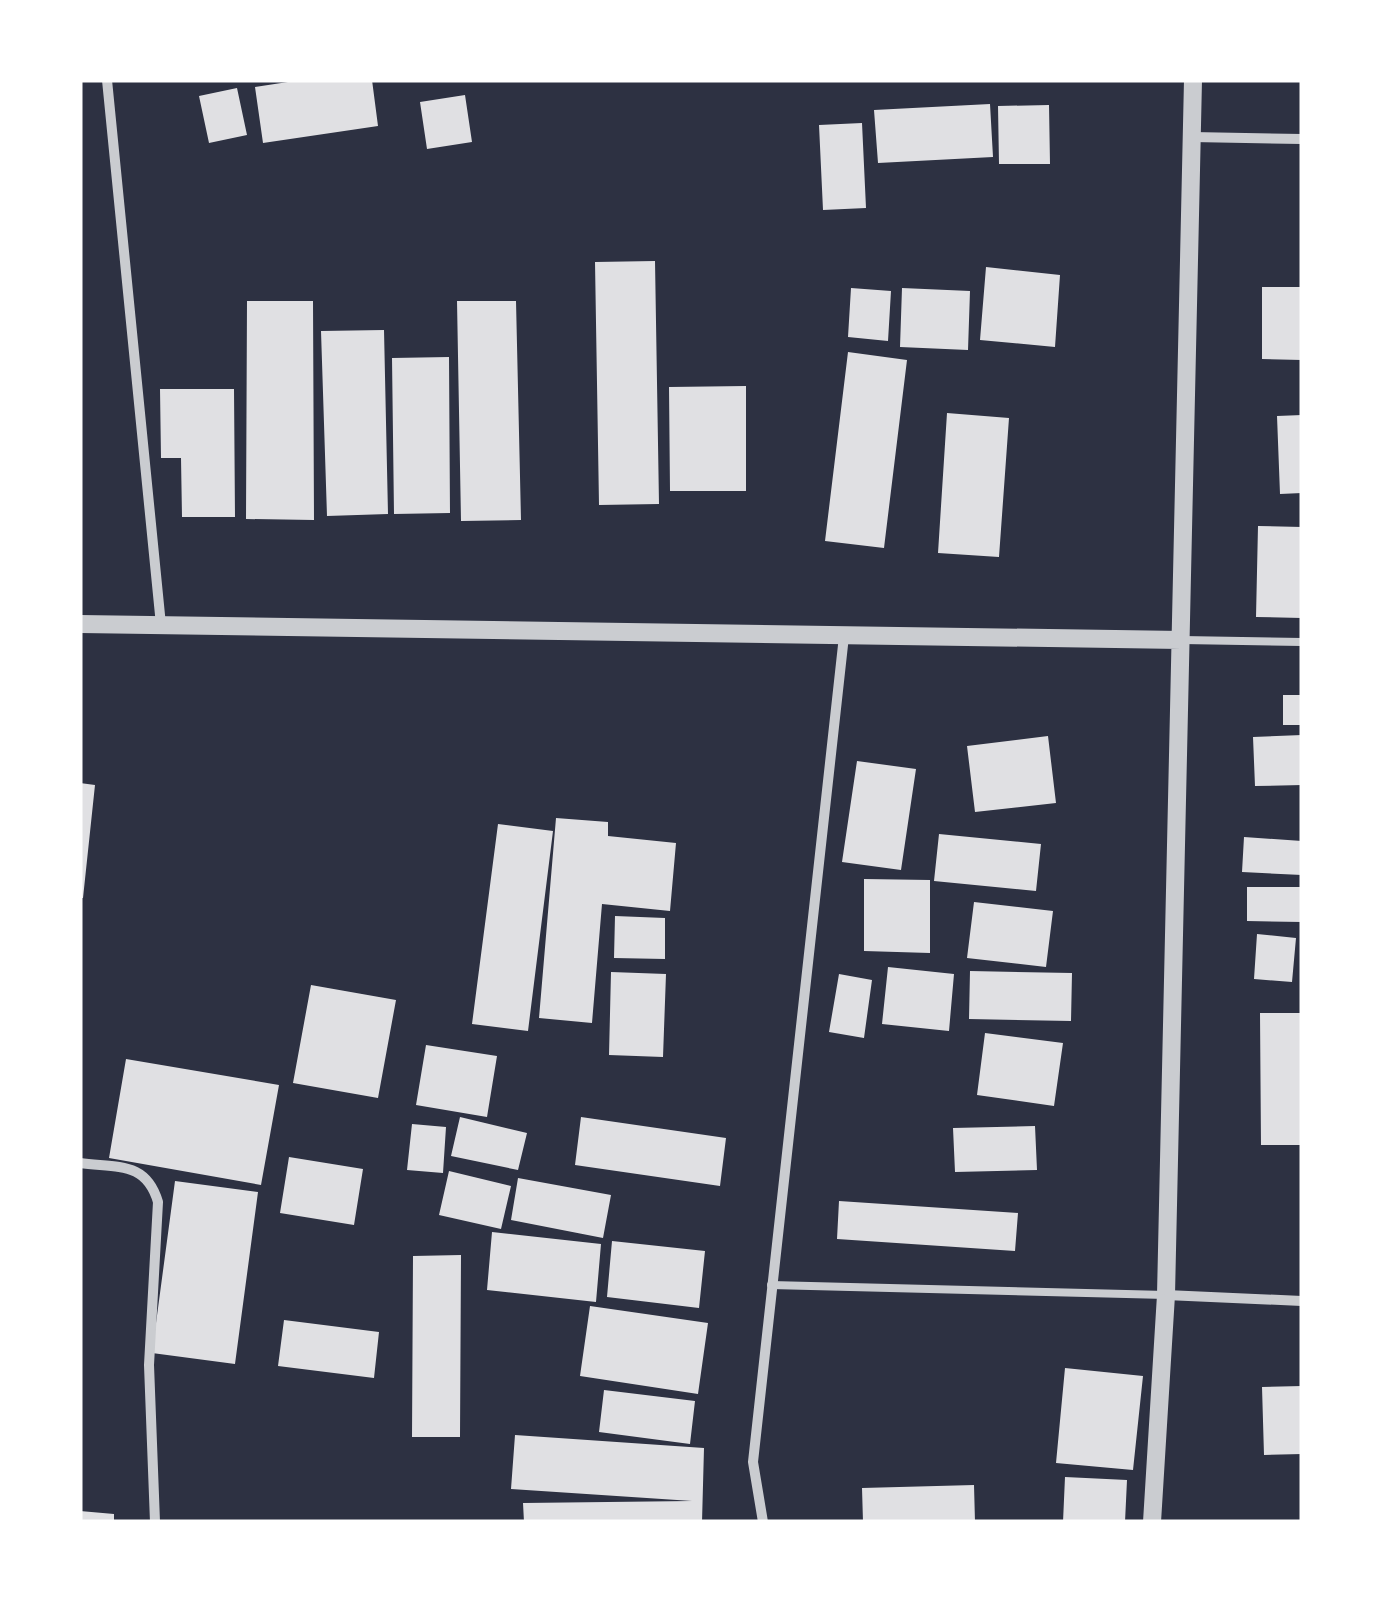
<svg xmlns="http://www.w3.org/2000/svg" width="1382" height="1602" font-family="'Varela Round',sans-serif">
<rect width="100%" height="100%" fill="#2d3142"/>
<path fill="#e0e0e3" d="M301,80h71l6,46 -115,17 -8,-56z
M237,88l10,47 -38,8 -10,-47z
M465,95l7,47 -45,7 -7,-47z
M990,104l3,53 -115,6 -4,-53z
M1049,105l1,59h-51l-1,-58z
M862,123l4,85 -43,2 -4,-85z
M655,261l4,243 -60,1 -4,-243z
M986,267l74,8 -5,72 -75,-7z
M1262,287h40v73l-40,-1z
M851,288l40,3 -3,50 -40,-4z
M902,288l68,3 -2,59 -68,-3z
M247,301h66l1,219 -68,-1z
M457,301h59l5,219 -60,1z
M384,330l4,184 -61,2 -6,-185z
M848,352l59,8 -23,188 -59,-7z
M449,357l1,156 -56,1 -2,-156z
M746,386v105h-76l-1,-104z
M160,389h74l1,128h-53l-1,-59h-20z
M947,413l62,5 -10,139 -61,-4z
M1302,415v78l-22,1 -3,-78z
M1258,526l44,1v91l-46,-1z
M1283,695h19v30h-19z
M1302,735v50l-47,1 -2,-49z
M1048,736l8,67 -81,9 -8,-66z
M857,761l59,8 -15,101 -59,-8z
M80,783l15,2 -12,113h-3z
M556,818l52,4v14l68,7 -6,68 -68,-7 -10,119 -53,-5z
M498,824l55,7 -25,200 -56,-7z
M939,834l102,10 -5,47 -102,-10z
M1244,837l58,4v34l-60,-3z
M864,879l66,1v73l-66,-2z
M1247,887h55v35l-55,-1z
M974,902l79,9 -7,56 -79,-9z
M615,916l50,2v41l-51,-1z
M1257,934l39,4 -4,44 -38,-3z
M888,967l66,7 -5,57 -67,-7z
M970,971l102,2 -1,48 -102,-2z
M611,972l55,2 -3,83 -54,-2z
M839,974l33,6 -8,58 -35,-6z
M311,985l85,15 -18,98 -85,-15z
M1260,1013h42v132h-41z
M985,1033l78,10 -9,63 -77,-11z
M426,1045l71,11 -10,61 -71,-12z
M126,1059l153,26 -18,100 -152,-27z
M460,1117l67,16 -9,37 -67,-14z
M581,1117l145,21 -6,48 -145,-21z
M412,1124l34,3 -3,46 -36,-3z
M1035,1126l2,44 -82,2 -2,-44z
M289,1157l74,12 -9,56 -74,-12z
M449,1171l62,15 -10,43 -62,-14z
M518,1178l93,17 -8,43 -92,-18z
M175,1181l83,11 -23,172 -83,-11z
M839,1201l179,12 -3,38 -178,-12z
M492,1232l109,12 -5,58 -109,-12z
M612,1241l93,10 -6,57 -92,-11z
M461,1255l-1,182h-48l1,-181z
M590,1306l118,17 -10,71 -118,-18z
M284,1320l95,12 -5,46 -96,-12z
M1065,1368l78,8 -10,94 -77,-7z
M1302,1386v68l-38,1 -2,-68z
M604,1390l91,11 -5,43 -91,-12z
M515,1435l189,13 -2,74h-178l-1,-19 169,-2 -181,-12z
M1065,1477l62,3 -2,42h-62z
M974,1485l1,37h-112l-1,-34z
M80,1511l34,3v8h-34z"/>
<g fill="none" stroke-linecap="round" stroke-linejoin="round">
<path stroke="#caccd0" stroke-width="8" d="M1182,640l120,2
M771,1285l395,10"/>
<path stroke="#caccd0" stroke-width="10" d="M107,80l54,545
M1192,137l110,2
M80,1163c37,5 66,-2 78,39l-9,163 6,157
M1166,1295l136,6
M763,1522l-10,-60 91,-826"/>
<path stroke="#caccd0" stroke-width="18" d="M80,624l1101,16
M1152,1522l14,-227 27,-1215"/>
</g>
<rect width="1382" height="1602" fill="none" stroke="#ffffff" stroke-width="165"/>
</svg>
